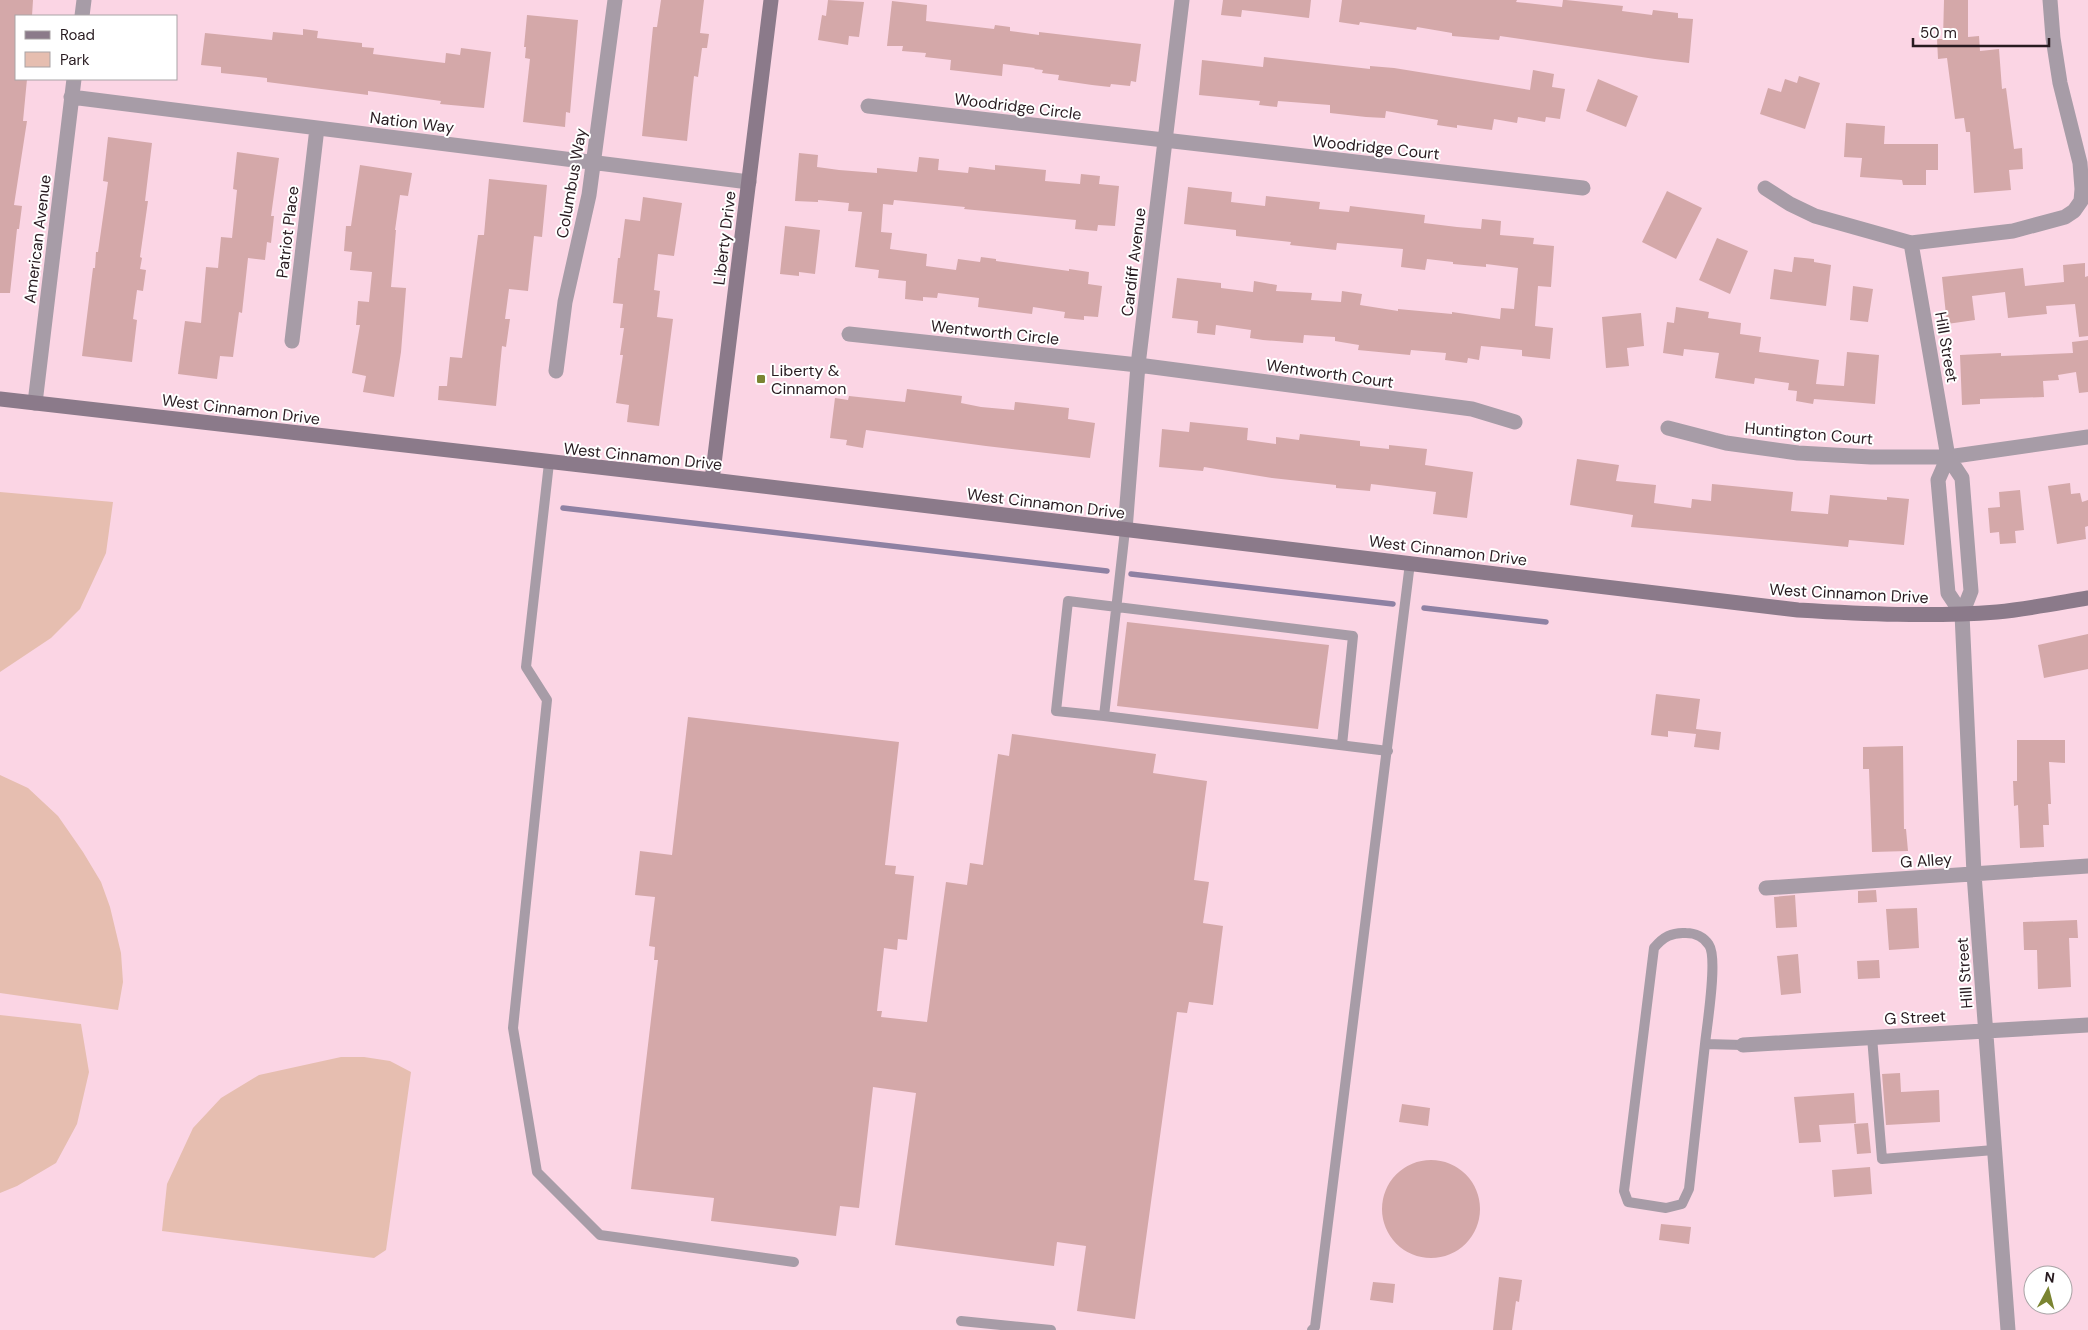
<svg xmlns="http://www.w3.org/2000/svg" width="2088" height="1330" font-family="'DM Sans',sans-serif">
<rect width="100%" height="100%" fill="#fbd5e4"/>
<path fill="#e6beb0" d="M0,492l113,10 -7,51 -26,56 -29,29 -51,34z
M0,775l28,13 30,28 25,36 18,30 9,25 11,46 2,29 -5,28 -118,-17z
M0,1015l81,9 8,48 -12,52 -21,39 -39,23 -17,7z
M341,1057h23l26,4 21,11 -25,178 -12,8 -212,-27 5,-47 26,-56 28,-30 38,-23z"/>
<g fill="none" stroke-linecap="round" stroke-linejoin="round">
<path stroke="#8e81a3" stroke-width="5.5" d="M563,508l544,63
M1131,574l262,30
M1424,608l122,14"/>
</g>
<path fill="#d4a8a9" d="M0,0h33l-1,16h-16v63h11l-4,42h4l-13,84 8,1 -3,23h-2l-7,64h-10z
M661,0h43l-4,33 9,1 -2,14h-5l-4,29 -4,-1 -7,65 -45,-5 11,-109h4z
M828,0l36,2 -5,35 -10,-1 -1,9 -30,-5 4,-25 4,1z
M1223,0h88l-2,18 -67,-8 -1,7 -20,-2z
M1342,0h175l-1,2 46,5 1,-7h3l57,6 -1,5 30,4 1,-5 25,3v5l15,1 -4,44 -34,-4 -155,-23 -1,4 -47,-4v-3l-35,-6 -1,3 -56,-8 -1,3 -20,-3z
M1944,0h24v37l11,-1 1,15 19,-2 3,40 4,-1 8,61 8,-1 1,21 -14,1 2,20 -37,3 -4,-61h-4l-2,-14 -9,1 -8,-61 -9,1 -1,-20h6z
M892,1l35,4 -1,16 68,8 1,-4 15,2v4l29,4v-3l102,12 -5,38 -5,-1 -1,5 -19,-2 -1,3 -18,-2 -34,-5 1,-5 -17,-2 1,-3 -9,-1 1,-1 -32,-4 -1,12 -52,-6 1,-10 -26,-3 1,-4 -24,-2 1,-5h-16z
M527,15l51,5 -8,93 -4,-1 -1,15 -42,-5 7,-63 -5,-1 1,-11h-2z
M303,29l15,2 -1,7 45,5v4l12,1 -1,6 72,9 1,-10 14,2 1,-7 30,4 -7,56 -44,-4 1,-3 -73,-10v4l-101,-13v-4l-46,-5v-6l-20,-2 4,-32 67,7 1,-8 30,3z
M1264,57l106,12v-3l24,2 136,22 3,-20 21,4 -2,13 13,2 -5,30 -14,-2 -1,5 -27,-5 -1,6 -23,-4 -2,11 -35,-5v3l-20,-3 1,-5 -52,-9 -1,7 -19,-1 -36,-4v-8l-52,-4 -1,6 -18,-2 1,-4 -61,-6 3,-35 61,7z
M1799,76l21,7 -15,46 -45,-15 8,-26 13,4 4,-13 12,4z
M1598,79l40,17 -12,31 -40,-16z
M1846,123l39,3 -1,18h54v26h-12v15h-23l-1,-5 -42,-3 2,-19 -18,-1z
M108,137l44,6 -7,58h3l-8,56 2,1 -2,11 6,1 -3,21 -6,-1 -4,29 4,1 -5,42 -50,-6 11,-88h2l1,-16h2l10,-70 -5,-1z
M237,152l42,6 -8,58h3l-3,27 -4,-1 -2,18 -17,-2 -6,55 -3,-1 -6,45 -13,-1 -3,23 -39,-5 7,-53 16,2 5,-56 12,1 3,-31 11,1 5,-48 -4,-1z
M799,153l19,2 -1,12 22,3 38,3v-5l40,4 2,-15 20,2 -1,11 30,3 1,-6 26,3v-5l21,2 30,3 -1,11 35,3 1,-10 19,2 -1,8 20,2 -4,40 -17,-1 -1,6 -22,-2 1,-9 -112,-11 1,-2 -71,-7 -1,5 -10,-1 -2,28 11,1 -2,16 37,5 -1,12 30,4 2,-11 22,3 1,-5 15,2v2l73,10v-2l20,3 -1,12 14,2 -4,31 -14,-1v4l-20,-2 1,-6 -32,-5 -1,7 -54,-7 1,-9 -41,-5 -1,5 -14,-1v4l-18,-2 1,-18 -28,-3 1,-8 -24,-3 7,-55 -14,-1 1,-8 -31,-3v2l-23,-1z
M360,165l52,8 -4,23 -8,-1 -5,35h1l-5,57 15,1 -5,64 -7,45 -31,-5 3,-16 -14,-3 8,-48h-4l2,-24 11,1 3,-30 -22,-2 2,-18 -8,-1 2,-25h5z
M489,179l58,6 -5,52 -8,-1 -6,55 -19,-2 -4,30h5l-4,28 -4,-1 -6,60 -58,-6 1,-14h8l3,-29 12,1 16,-123h6z
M1188,187l44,5 -1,10 34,4 1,-10 54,6 -1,7 30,3 1,-6 75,9 -1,8 33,4 24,2 1,-10 19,2 -1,14 34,3 -1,6 21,2 -3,41 -13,-1 -3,40 18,2 -3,31 -28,-3v-6l-41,-4 -2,14 -11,-2 -1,5 -22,-3 1,-7 -35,-3 -1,5 -52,-5 1,-5 -24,-4v-4l-31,-2 -1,8 -40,-3 -13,-2 1,-8 -35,-5 -1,10 -18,-2 1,-12 -26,-3 5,-40 44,5v5l32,4 1,-11 23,4 -1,6 36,2 -1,7 30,2 1,-11 20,3 -2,11 38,6v-2l54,5v-2l48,7 1,-11 13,1 4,-41 -32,-4v3l-33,-3v-2l-26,-3 -2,11 -24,-3 2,-18 -66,-6 -1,7 -46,-5 1,-3 -55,-6v-6l-52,-6z
M1667,191l35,17 -26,51 -34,-17z
M643,197l39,6 -8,53 -16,-2 -4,36 6,1 -3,26 16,2 -14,107 -32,-4 2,-17 -13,-2 7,-48h-3l4,-27h-4l3,-24 -10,-1 5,-45h2l5,-39 15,2z
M785,226l35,4 -5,44 -16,-2v4l-19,-2z
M1717,238l31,13 -18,43 -31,-14z
M1794,257l20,2v3l17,3 -5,41 -56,-7 4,-30 18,3z
M2085,263v14l3,-1v60l-9,1 -4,-33 -29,2 1,8 -39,4 -3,-26 -33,4 3,24 -28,4 -5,-47 81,-9 2,18 39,-4 -1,-17z
M1853,286l20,3 -5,33 -18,-2z
M1676,307l33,5 -1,6 33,5 -1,11 21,3 -2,15 60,8 -3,24 28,2 3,-34 32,3 -4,49 -61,-5 -1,5 -17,-3 1,-10 -9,-1 1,-7 -34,-5 -1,6 -39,-6 4,-25 -35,-4 -1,7 -20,-3 4,-31 7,1z
M1641,313l3,33 -17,2 2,18 -23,2 -4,-51z
M2088,340v52l-9,1 -3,-21 -18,3 1,5 -16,1 1,16 -64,2v5l-18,1 -2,-50 41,-2v3l72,-3 -1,-11z
M907,389l55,7 -1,7 20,4 33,3 1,-8 54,6 -1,11 27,4 -5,35 -104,-12 -120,-16 -3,18 -17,-3 1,-5 -17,-2 5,-40 13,2 1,-4 56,6z
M1190,422l58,6 -1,12 29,4v-7l23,3 1,-6 60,7v5l29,3v-4l38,4 -2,16 48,7 -6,46 -34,-4 3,-22 -65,-8 -1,7 -34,-3v-3l-64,-7 -68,-11 -1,4 -44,-4 3,-38 27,3z
M1577,459l42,6 -3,16 40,4 -2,18 37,5 1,-9 19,2 1,-17 81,8 -2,19 37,3 2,-19 57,5v-3l22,2 -5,46 -55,-5 -1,7 -217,-20 2,-12 -63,-10z
M2070,483l1,11 9,-1 2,9 6,-2v26l-3,1 1,12 -29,5 -9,-58z
M2020,490l4,40 -9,1 1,12 -16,1 -1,-12 -9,1 -2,-25 12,-1 -1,-15z
M1127,622l202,23 -11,84 -201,-23z
M2088,634v35l-44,9 -6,-33z
M1656,694l44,5 -4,30 25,3 -2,18 -25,-3 2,-13 -28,-3v6l-17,-2z
M688,717l211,25 -14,123 11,1 -1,8 19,2 -7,64 -9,-1 -1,11 -13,-2 -7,63h5l-1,6 46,5 19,-140 21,3 3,-22 13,2 15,-111 11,2 3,-22 144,20 -3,19 54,8 -13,99 15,2 -6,41 20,3 -10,79 -24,-3 -2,11 -10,-1 -42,307 -58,-8 9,-65 -29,-4 -3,24 -159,-21 21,-152 -43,-6 -14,121 -19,-2 -4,30 -125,-15 3,-23 -83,-9 27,-229h-4l1,-13 -6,-1 6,-49 -20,-2 5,-44 32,4z
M2017,740h48v23l-16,-1 2,42h-3l1,21h-6l1,22 -24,1 -2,-43 -4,1 -1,-25h4z
M1903,746l1,83h2l2,22 -36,1 -3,-83h-6v-22z
M1876,890l1,12 -19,1v-12z
M1795,895l2,32 -21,1 -2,-31z
M1917,908l2,40 -30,2 -3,-41z
M2077,920l1,18h-9l2,49 -33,2 -1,-39h-13l-1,-28z
M1798,954l3,39 -20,2 -4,-39z
M1879,960l1,18 -22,1 -1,-18z
M1900,1073l1,19 38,-2 1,32 -54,3 -4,-51z
M1854,1093l2,30 -37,2 2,17 -22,1 -5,-46z
M1402,1104l28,4 -2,18 -29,-4z
M1868,1123l3,30 -14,1 -3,-30z
M1382 1209a49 49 0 1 1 98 0a49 49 0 1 1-98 0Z
M1870,1167l2,27 -38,3 -2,-27z
M1661,1224l30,3 -2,17 -30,-4z
M1499,1277l23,3 -3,22 -3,-1 -4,29h-19z
M1373,1282l22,2 -2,19 -23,-3z"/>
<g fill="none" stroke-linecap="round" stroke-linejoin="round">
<path stroke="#a79ca7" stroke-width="10" d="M549,463l-23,204 21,33 -34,328 24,144 63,63 194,27
M1125,530l-21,186 284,35
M1104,716l-48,-5 12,-110 285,35 -11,109
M1872,1037l10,122 112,-9
M1705,1044c2,-19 13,-86 4,-99 -5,-8 -14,-12 -23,-12 -14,-1 -23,4 -32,15l-30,243 4,11 38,6 16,-4 7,-15 16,-145 38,1
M961,1321l90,9
M1312,1330l3,-3 95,-764"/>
<path stroke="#a79ca7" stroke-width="15" d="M82,16l2,-16
M71,97l678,85
M868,106l715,82
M1765,188l25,16 25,12 96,27 102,-12 52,-14 9,-6 7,-10 1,-12 -2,-26 -20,-80 -7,-45 -3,-38
M1911,243l37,214 14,21 9,113 -9,23 12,260 34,456
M849,334l289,31 334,44 43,13
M292,341l25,-213
M556,371l9,-69 24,-107 26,-195
M35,403l39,-324
M1668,428l58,15 72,10 73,4h77l140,-20
M1948,457l-10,23 10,113 14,21
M1125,530l13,-165 44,-365
M1766,888l322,-22
M1743,1045l345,-20"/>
<path stroke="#8b7a8a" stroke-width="15" d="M0,399l712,81 1086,130c66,4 133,7 199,2 31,-3 61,-9 91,-14
M712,480l59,-480"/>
</g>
<rect fill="#7a8431" stroke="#fff" stroke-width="2" x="756" y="374" width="10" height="10" rx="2.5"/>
<g text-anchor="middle" stroke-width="4" stroke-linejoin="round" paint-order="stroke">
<g font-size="16" fill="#281b20" stroke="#fff">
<text transform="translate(1018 106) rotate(7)" y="6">Woodridge Circle</text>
<text transform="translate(412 122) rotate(7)" y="6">Nation Way</text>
<text transform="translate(1376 147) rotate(6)" y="6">Woodridge Court</text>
<text transform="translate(571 183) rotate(-80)" y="6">Columbus Way</text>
<text transform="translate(287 232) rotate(-83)" y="6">Patriot Place</text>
<text transform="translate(724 238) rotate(-83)" y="6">Liberty Drive</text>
<text transform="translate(37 239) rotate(-83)" y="6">American Avenue</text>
<text transform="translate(1133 262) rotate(-83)" y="6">Cardiff Avenue</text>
<text transform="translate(995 332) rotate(6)" y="6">Wentworth Circle</text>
<text transform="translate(1947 347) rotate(80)" y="6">Hill Street</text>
<text transform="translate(1330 373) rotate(8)" y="6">Wentworth Court</text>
<text transform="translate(241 409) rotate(7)" y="6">West Cinnamon Drive</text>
<text transform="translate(1809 433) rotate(5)" y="6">Huntington Court</text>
<text transform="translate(643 456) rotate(6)" y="6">West Cinnamon Drive</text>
<text transform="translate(1046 503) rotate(7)" y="6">West Cinnamon Drive</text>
<text transform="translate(1448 550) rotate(7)" y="6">West Cinnamon Drive</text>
<text transform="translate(1849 593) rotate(3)" y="6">West Cinnamon Drive</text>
<text transform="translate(1926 860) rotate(-4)" y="6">G Alley</text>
<text transform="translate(1964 973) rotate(-94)" y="6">Hill Street</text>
<text transform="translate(1915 1017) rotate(-3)" y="6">G Street</text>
</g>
<g font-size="16" fill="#281b20" stroke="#fff" text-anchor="start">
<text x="771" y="376">Liberty &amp;<tspan x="771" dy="18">Cinnamon</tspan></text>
</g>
</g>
<rect x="15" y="15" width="162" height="65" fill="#ffffff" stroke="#a9a4a6"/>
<rect x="25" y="31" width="25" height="8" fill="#8b7a8a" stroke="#a9a4a6"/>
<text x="60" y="40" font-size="15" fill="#281b20">Road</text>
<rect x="25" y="52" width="25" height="15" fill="#e6beb0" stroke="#a9a4a6"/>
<text x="60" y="65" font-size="15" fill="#281b20">Park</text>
<g transform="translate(2048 1290) rotate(7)"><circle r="24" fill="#ffffff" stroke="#a9a4a6"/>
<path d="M0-4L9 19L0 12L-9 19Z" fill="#7a8431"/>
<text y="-8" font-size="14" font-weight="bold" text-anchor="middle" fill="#281b20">N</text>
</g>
<path d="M1913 38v8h136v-8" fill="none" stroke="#281b20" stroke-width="2.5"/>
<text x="1920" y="38" font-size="15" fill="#281b20" stroke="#ffffff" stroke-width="4" paint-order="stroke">50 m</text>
</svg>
